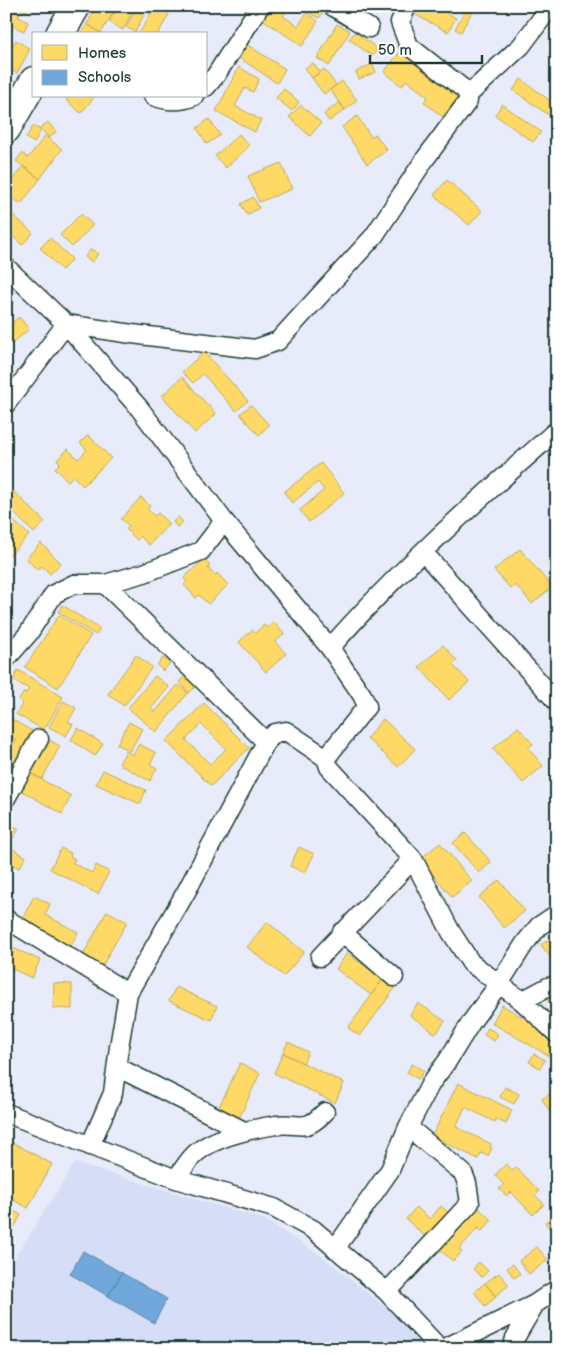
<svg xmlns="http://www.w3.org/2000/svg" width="563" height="1355" font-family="'Balsamiq Sans',sans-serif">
<rect width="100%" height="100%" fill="#e7ebfa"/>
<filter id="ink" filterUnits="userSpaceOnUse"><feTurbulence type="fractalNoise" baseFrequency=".02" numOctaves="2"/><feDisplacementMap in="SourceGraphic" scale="10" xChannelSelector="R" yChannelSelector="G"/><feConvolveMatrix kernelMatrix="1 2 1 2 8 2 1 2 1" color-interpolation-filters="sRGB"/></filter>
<g filter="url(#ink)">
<path fill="#d6ddf6" d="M75,1163l190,57 58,37 72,58 27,34h-416v-77z"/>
<path fill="#ffd966" stroke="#bcaa57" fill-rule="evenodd" d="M6,6h23l-3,6 -9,-5 -1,4 4,2 -2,4 10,5 -4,9 -18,-8z
M97,6h20l-16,27 -14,-9z
M117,6h10l6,4 -10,20 -14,-8z
M155,6l14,8 -11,20h-19z
M270,6h20l-7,10 15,10 9,-13 -10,-7h17l-6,8 10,7 -16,25 -40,-27z
M316,6l8,5 -5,7 -8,-4z
M415,6h23l-1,2 19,10 -8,14 -36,-19z
M467,6h8l-14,26 -6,-3z
M135,10l9,5 -9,17 -9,-5z
M87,24l14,9 1,1h-21z
M337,24l13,7 -21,35 -12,-8z
M355,32l23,17 -6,7 -23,-17z
M16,40l14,9 -13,24 -11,-6v-13z
M246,44l39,25 -8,14 -39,-26z
M403,48l58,46 -18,23 -19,-15 4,-5 -22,-17 -4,6 -18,-14z
M313,63l7,9 -8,6 -7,-10z
M372,64l4,8 -17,7 -3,-7z
M239,67l20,12 -6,13 -8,-4 -10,18 26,14 -6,12 -39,-21z
M324,69l12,16 -12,9 -12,-16z
M521,79l36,27 -7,10 -37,-26z
M342,81l15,19 -12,10 -15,-20z
M284,89l15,13 -7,9 -16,-13z
M69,96h26l-14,17 -15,-13z
M340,102l5,8 -16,11 -5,-7z
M502,104l39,28 -8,10 -38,-27z
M301,105l20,18 -11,13 -21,-19z
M357,116l14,21 4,-3 12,16 -20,14 -25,-37z
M209,119l11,16 -13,9 -10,-16z
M48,122l8,10 -7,6 -9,-10z
M33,126l8,4 -7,13 -8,-5z
M239,134l10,12 -23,22 -11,-12z
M45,136l17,13 -22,30 -24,-18 6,-8 6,5z
M281,163l11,26 -33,13 -11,-26z
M23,166l17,13 -19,25 -15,-11v-5z
M447,180l35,31 -13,14 -35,-30z
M253,197l6,11 -12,7 -6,-11z
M6,208l27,25 -11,12 -16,-15z
M81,214l12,11 -21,22 -12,-12z
M50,238l22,21 -10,11 -22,-22z
M91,249l7,5 -6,8 -7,-5z
M19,317l10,12 -21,18 -2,-2v-17z
M204,352l44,49 -12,10 -33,-37 -10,9 -11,-11z
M182,377l34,37 -21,19 -33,-37z
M251,405l18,20 -10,10 -19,-21z
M88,435l23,23 -28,28 -10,-10 -5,5 -13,-13 5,-5 -3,-3 11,-11 10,10 9,-9 -7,-7z
M321,463l23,30 -35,29 -9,-12 24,-20 -6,-8 -26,21 -8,-11z
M6,484l39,38 -11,11 -28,-28z
M141,497l9,9 -3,3 8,7 3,-3 11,11 -20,21 -9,-9 -3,4 -11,-11 3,-3 -8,-7z
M6,514l23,21 -23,24z
M178,517l5,5 -6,5 -4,-5z
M41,543l20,20 -11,11 -8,-8 -5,4 -11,-12z
M520,549l32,38 -20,17 -16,-19 -5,4 -17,-19z
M204,559l6,7 -2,2 7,8 2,-3 11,12 -20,19 -9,-9 -3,3 -12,-13 3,-3 -3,-4z
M62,605l38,24 -4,6 -38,-23z
M59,615l32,20 -33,53 -33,-21z
M274,622l10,12 -9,8 11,12 -20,18 -27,-30 13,-12 3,3 9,-8 3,3z
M443,645l14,16 -4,4 16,17 -20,18 -30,-33z
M136,655l16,12 -28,39 -16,-12z
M163,658l7,5 -7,8 -6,-6z
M18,670l45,27 -19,33 -28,-16 7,-11 -4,-3 5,-8 2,1 3,-4 -16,-9z
M189,672l10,11 -10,10 -10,-11z
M155,676l14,11 -18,22 4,3 23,-27 10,8 -32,39 -28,-24z
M63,701l13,7 -8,14 5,2 -7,12 -17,-9z
M204,703l45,45 -38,38 -45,-45zM201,724l25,25 -16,15 -24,-24z
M6,716l31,18 -26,44 -5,-3v-19l10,-16 -10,-6z
M383,719l32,30 -17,18 -31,-29z
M129,722l13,7 -12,22 -13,-7z
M518,727l15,17 -5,4 15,18 -20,17 -30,-34z
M78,728l25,16 -8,12 -24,-16z
M47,739l13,7 -18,33 -14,-7z
M139,744l17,9 -6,11 7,4 -7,13 -31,-17 7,-13 7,4z
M103,770l43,20 -6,14 -44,-20z
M28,772l43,24 -9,18 -43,-25z
M9,823l10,6 -11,17 18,11 -7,11 -13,-7v-34z
M465,833l26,29 -12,11 -26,-30z
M440,843l32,38 -20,16 -32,-38z
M299,847l15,7 -9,19 -15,-7z
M61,848l10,5 -1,4 5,2 -2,4 19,10 4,-8 13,7 -11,22 -48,-25z
M499,880l26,31 -21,17 -25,-31z
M34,896l16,8 -5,11 33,17 -10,19 -49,-26z
M107,911l20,11 -26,46 -19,-11z
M267,922l37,30 -20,24 -37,-29z
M554,936l3,4v26l-16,-21z
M6,945l34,15 -8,18 -26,-12z
M347,953l36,26 -12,16 -35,-26z
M383,979l12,9 -35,48 -12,-8z
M54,983l18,1v25l-19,-1z
M176,987l41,19 -6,14 -42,-19z
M557,993v10l-6,3 -4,-7z
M418,1003l27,18 -9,13 -26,-19z
M502,1005l55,33v4l-8,14 -57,-33z
M488,1028l10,6 -4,7 -10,-6z
M288,1042l20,10 -5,11 -20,-10z
M283,1053l61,30 -9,20 -61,-30z
M534,1054l11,6 -5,8 -11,-6z
M240,1063l20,10 -22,48 -21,-10z
M412,1064l12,7 -6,8 -11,-7z
M458,1083l54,27 -6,14 -10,-5 -1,3 -30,-15 -9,20 35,17 -1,3 2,1 -4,8 -7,-3 -3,6 -46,-23z
M505,1087l14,7 -5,10 -14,-7z
M556,1090l1,29 -2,1 -13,-21z
M6,1139l46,25 -24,44 -22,-12z
M506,1164l6,7 4,-4 23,24 -4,4 9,9 -11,11 -22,-23 -4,4 -8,-7 5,-4 -9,-10z
M441,1206l12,11 -22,25 -25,-23 10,-12 14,12z
M6,1207l15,8 -11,20 -4,-2z
M477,1207l15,13 -10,11 -4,-3 -19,21 3,3 -9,9 -13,-11z
M557,1215v18l-3,2 -9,-13z
M537,1247l11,13 -19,14 -10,-13z
M479,1262l9,9 -6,6 -9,-8z
M513,1264l7,10 -6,4 -7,-10z
M499,1273l10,12 -14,11 -10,-13z
M485,1283l11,14 -11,9 -11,-14z"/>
<path fill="#6fa8dc" stroke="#5788aa" d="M83,1251l39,22 -14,23 -38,-22z
M122,1273l45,26 -13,24 -46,-27z"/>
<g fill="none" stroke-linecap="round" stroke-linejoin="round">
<g stroke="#1f3d34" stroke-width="21">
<path id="street" d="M332,6l37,22
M407,6l-7,16 9,24 56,44 3,5
M206,87l10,-12 44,-69
M153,96c13,5 28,6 41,0
M6,267l60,57 74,85 84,112 106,127 32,47 5,11 -41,52 3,9 84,92 38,73 20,31 51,38 35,33
M6,404l60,-80 66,10 123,15 23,-8 96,-105 51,-77 43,-58v-6l53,-49 27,-36
M423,552l134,150
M105,584l161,158
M330,648c69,-79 148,-148 227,-218
M6,659l22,-25 26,-40 20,-10h31l39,-11 57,-22 23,-30
M6,798l33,-59
M6,919l122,74
M342,932l52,45
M320,957l93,-98
M522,1001l26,-14 9,-1
M117,1067l127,64
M6,1113l170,66 98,29 40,22 73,62 53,57
M90,1146l23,-53 6,-46 9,-54 58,-101 80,-150 9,-9 11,-2 40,27
M176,1179c5,-7 10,-15 16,-22 17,-19 59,-28 84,-32 26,-3 27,9 49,-13
M335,1249l55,-79 18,-43 23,-44 17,-23 24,-39 27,-37 26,-41 14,-17 18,-12
M387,1292l83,-89 -3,-20 -4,-10 -55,-46
M443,1349l92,-45
M512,1349l3,-11 20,-34 22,-15"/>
</g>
<g stroke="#1f3d34" stroke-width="31">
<path id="highway" d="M60,34l16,-28
M6,129l28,-48"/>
</g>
<use href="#street" stroke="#fff" stroke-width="18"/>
<use href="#highway" stroke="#fff" stroke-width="28"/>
</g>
</g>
<rect width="563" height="1355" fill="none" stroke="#fff" stroke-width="25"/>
<rect x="12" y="12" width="538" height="1330" fill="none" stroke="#1f3d34" stroke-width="2" filter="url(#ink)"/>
<rect x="32" y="32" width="175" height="65" fill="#ffffff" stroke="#a5b1ae"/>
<rect x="42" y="45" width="25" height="15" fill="#ffd966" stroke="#a5b1ae"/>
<text x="78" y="58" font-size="15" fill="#1f3d34">Homes</text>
<rect x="42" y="70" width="25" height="15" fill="#6fa8dc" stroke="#a5b1ae"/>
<text x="78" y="82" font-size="15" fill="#1f3d34">Schools</text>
<path d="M370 55v8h112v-8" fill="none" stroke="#1f3d34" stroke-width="2.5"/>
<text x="378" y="55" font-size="15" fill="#1f3d34" stroke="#ffffff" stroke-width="4" paint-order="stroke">50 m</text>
</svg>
